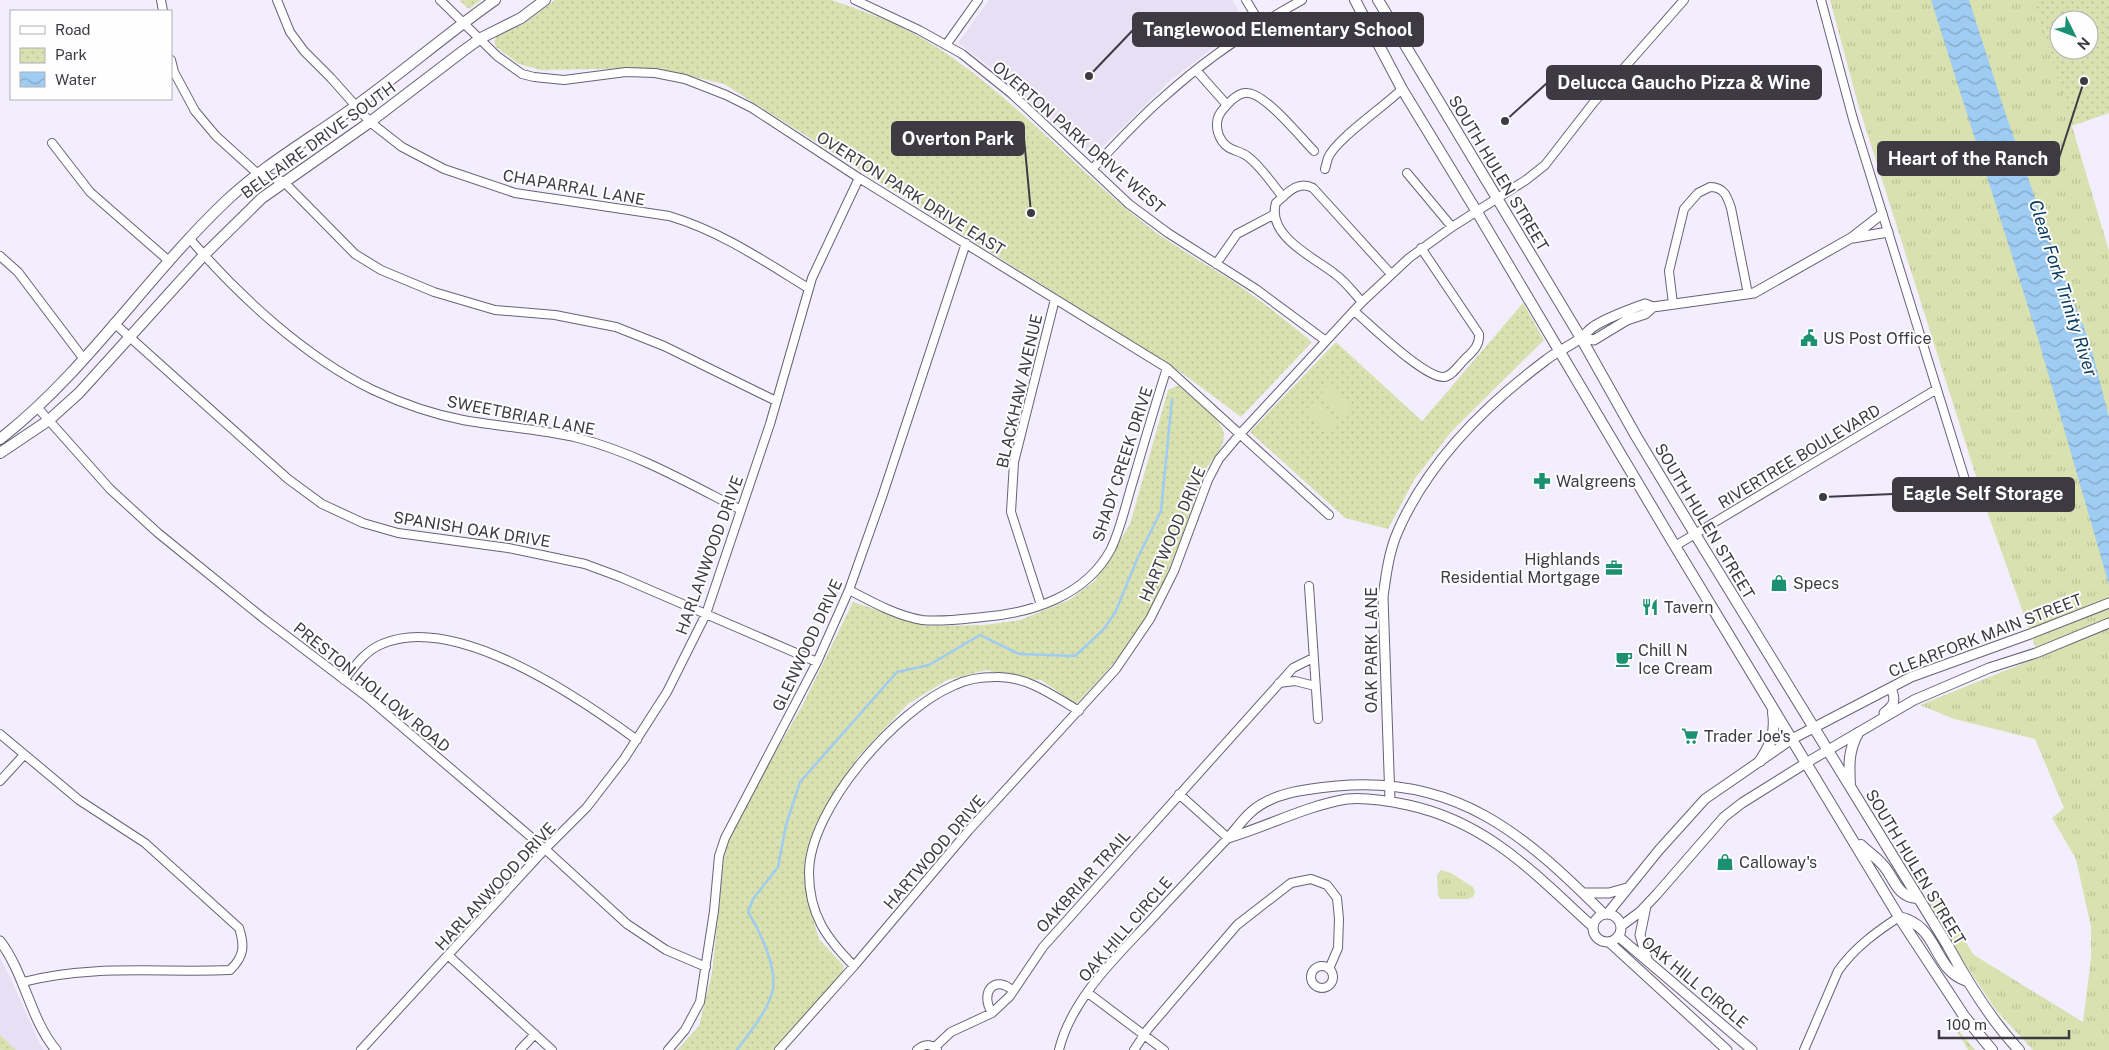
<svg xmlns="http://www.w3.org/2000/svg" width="2109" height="1050" font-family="'Public Sans',sans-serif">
<defs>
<pattern id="grass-tufts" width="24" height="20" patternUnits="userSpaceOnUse" patternTransform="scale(1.25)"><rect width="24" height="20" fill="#dae1b0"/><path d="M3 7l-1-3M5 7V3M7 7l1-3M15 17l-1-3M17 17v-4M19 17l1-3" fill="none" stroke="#bcc299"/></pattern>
<pattern id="park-dots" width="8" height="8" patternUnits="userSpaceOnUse" patternTransform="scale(1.25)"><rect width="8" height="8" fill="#dae1b0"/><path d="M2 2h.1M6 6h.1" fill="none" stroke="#bcc299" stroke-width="1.8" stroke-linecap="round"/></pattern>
<pattern id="water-waves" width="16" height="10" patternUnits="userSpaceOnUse" patternTransform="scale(1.25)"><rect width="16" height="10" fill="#9fccf2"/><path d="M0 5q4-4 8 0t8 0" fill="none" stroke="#83a7c6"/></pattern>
</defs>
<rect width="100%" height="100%" fill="#f3eefd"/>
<path fill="#e7e0f4" d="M989,0h243l14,23 -74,56 -80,78 -94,-84 -40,-30z
M0,958l9,17 31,69 5,6h-45z"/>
<path fill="url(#grass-tufts)" d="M1830,0h209l33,126 37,125v799h-76l-38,-41 -37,-56 -30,-52 4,-10 42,64 109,67 8,-64v-31l-15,-68 -24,-41 12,-10 -29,-69 -81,-20 -34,-14 119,-48 -51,-143 -130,-410z
M1441,870l10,3 22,14 2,5 -2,5 -5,2h-28l-2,-4 -1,-20z
M1952,1023l23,27h-7z"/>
<path fill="url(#park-dots)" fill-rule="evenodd" d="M459,0h22l-12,9z
M555,0h276c37,12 74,26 107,48 79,51 141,126 216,183 25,18 51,33 77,49 28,19 55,40 81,62l-71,75 -59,-44 -458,-289 -68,-16 -115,2 -22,-6 -23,-17 -2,-5 3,-6 29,-14z
M2034,0h75v113l-37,13zM2059,20h30v30h-30z
M1523,303l21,37 -93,92 -37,48 -26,49 -43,-11 -95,-86 86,-90 86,79z
M1179,385c11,11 45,35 45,50 0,16 -15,25 -21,40 -5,11 -7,24 -12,36 -12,35 -26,72 -44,104 -19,34 -44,62 -71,89l-35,-24 -25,-1 -29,-9 -40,10 -39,24 -50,53 -25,38 -17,33 -10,32 1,38 12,41 25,27 -2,7 -67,77h-98l22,-24 13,-53 14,-135 76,-132 51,-104 73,24 58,-1 36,-5 49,-20 26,-19 35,-57 38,-134z
M0,1035l16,15h-16z"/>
<path fill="#dae1b0" d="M1328,386l23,21 -9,11 -23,-21z
M1315,400l23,21 -9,11 -23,-21z"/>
<path fill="url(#water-waves)" d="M1931,0h38l37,115 47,134 37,94 19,74v168l-72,-250z"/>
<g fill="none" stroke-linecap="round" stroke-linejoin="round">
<path stroke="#9fccf2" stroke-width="2.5" d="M737,1050c12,-17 29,-36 35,-57 7,-22 -12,-62 -24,-81l5,-13 25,-32 8,-42 14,-43 97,-110 32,-7 51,-30 39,19 56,2 28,-26 12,-17 23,-56 23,-46 11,-112"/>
<g stroke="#696177" stroke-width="10">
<path id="minor" d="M161,0l2,11
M277,0l13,32 14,19 27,27 39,44 32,25 42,22 71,24 154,23c51,15 95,45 139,72
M440,0l57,56 25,18 12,3 30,3 62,-8 29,1 30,6 41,16 26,13 107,70 308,190 162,147
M855,0l64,30 43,24 50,40 117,110 39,29 88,56 70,52
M1246,0l14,23
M1821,0l32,119 118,380
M946,45l32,-45
M171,60l3,12 21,39 21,25 42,38 25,7 72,73 26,16 53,22 61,18 60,5 61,12 48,19 112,55
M1196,70l31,35
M52,143l38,49 79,69
M1092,169c24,-25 47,-51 73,-73 42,-38 88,-69 137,-96
M1325,169c1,-3 2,-8 3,-11 7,-18 57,-52 74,-69
M1407,173l45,54
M1283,197c-11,-13 -22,-31 -36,-41 -8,-6 -19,-5 -25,-15 -6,-9 -7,-21 -1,-29 5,-7 15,-18 24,-19 18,-3 56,45 69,58
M190,239c49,57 115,118 183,151 28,13 59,24 90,30 38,7 78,9 115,18 58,15 110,45 163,72
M0,256l18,16 65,86
M1216,264l21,-30 38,-20
M1362,302c-8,-9 -17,-21 -27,-28 -20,-16 -69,-38 -59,-71 11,-10 22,-23 37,-15l78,86
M1673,304l-4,-33 15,-62 14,-16 12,-6c14,0 17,9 21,21l17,86
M1354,311c17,14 70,67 90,66 8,-1 15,-12 20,-17 8,-8 16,-14 15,-26l-58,-86
M114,323l174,156 34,25 41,19 35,10 110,15 77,16 35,13 197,85
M37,407l73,82 48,44 105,85 104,79 178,152 82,75 39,26 40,17
M1675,546l262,-157
M1309,586l9,133
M849,590c23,12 48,26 73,30 20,2 41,-1 61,-3 49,-4 103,-21 128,-68 10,-21 15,-46 22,-68 11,-38 22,-76 34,-113
M1041,605l-30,-93 3,-50 41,-163
M344,680c11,-14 21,-29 38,-36 73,-32 198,54 255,96
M1279,683l16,-2 20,5
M0,734l79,66 66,43 94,85c6,18 5,29 -9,42 -69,3 -140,-6 -207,12
M0,781l24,-26
M449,956l103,94
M854,966c-28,-28 -45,-52 -45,-93 0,-65 88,-164 146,-188 12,-6 27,-8 41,-8 31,-1 58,19 83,34
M1311 977a11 11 0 1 1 22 0a11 11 0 1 1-22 0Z
M1088,993l76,57
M992,1013c-13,-21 3,-39 21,-22
M935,1047l16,-15 41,-19 18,-17 33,-49 250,-279 20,-10
M361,1050l184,-201 42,-42 37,-48 43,-67 39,-78 64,-190 42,-146 47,-100
M520,1050l15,-16
M668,1050l17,-20 15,-28 14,-91 5,-55 6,-18 92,-176 32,-72 33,-93 84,-254
M779,1050l75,-84 115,-136 147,-161 34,-50 24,-48 34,-91 11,-21 21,-25 122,-132 47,-44 43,-31 74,-47 19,-15 49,-63 90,-102
M917,1050c6,-6 14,-7 20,0
M1059,1050c12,-50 56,-92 90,-128 26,-28 53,-57 79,-84l-49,-44
M1134,1050l14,-21 89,-104 54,-42 20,-4 16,6 10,13 2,21 -1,29 -9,21
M1804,1050l34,-79c16,-23 38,-39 61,-54"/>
</g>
<g stroke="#696177" stroke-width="11">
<path id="tertiary" d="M1853,238l35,-6
M1581,338l13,2 33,-20 18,-6 8,-7
M1884,713c11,-8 12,-13 7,-25
M1390,801l-7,-204c3,-22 6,-46 15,-66 30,-69 89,-127 148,-171 11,-9 25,-14 36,-23 5,-4 8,-9 14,-12 15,-9 32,-15 49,-21l8,3 101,-14 97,-55 31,-24
M1228,838c8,-9 15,-19 23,-26 22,-20 57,-23 86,-26 119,-11 187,48 266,127
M1228,838c41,-12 77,-32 119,-39 19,-2 42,2 61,6 79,17 126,68 184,121
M1583,893h26l18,-5
M1646,906l-6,29 7,24
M1608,913l51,-63 46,-51 87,-60 119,-62 119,-43 79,-31
M1593 928a14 14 0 1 1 28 0a14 14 0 1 1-28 0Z
M1621,926l19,-14 17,-18 67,-77 18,-14 64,-40 108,-63 75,-32 47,-15 73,-30
M1618,936l134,114
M0,941c25,33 30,78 56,109
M1609,942l118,108"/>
</g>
<g stroke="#696177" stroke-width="12">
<path id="secondary" d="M1355,0l47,89 75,123 198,334 224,371 65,99 28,34
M1378,0l203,338 55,98 59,98 253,412c20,37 42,73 71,104
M0,439c86,-67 147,-163 226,-238 39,-37 87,-64 131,-96 47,-34 91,-72 138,-105
M0,453l49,-33 30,-27 125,-138 58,-57 108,-76 93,-71 18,-13 40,-20 24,-18
M1760,761c11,-17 16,-28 13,-49
M1850,786c-1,-20 -2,-35 8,-53
M1861,845c7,7 15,12 21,19 12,12 14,33 35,34
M1899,917c41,9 33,53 68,64"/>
</g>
<use href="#minor" stroke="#fff" stroke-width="8"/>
<use href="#tertiary" stroke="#fff" stroke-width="9"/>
<use href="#secondary" stroke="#fff" stroke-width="10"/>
</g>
<defs>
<g id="civic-bare" transform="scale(1.35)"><path d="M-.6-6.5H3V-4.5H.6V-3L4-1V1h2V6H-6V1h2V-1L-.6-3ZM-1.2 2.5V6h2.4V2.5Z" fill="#1c9072" stroke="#fefefe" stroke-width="2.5" paint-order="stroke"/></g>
<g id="pharmacy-bare" transform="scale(1.35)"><path d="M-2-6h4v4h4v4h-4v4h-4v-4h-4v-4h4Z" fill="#1c9072" stroke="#fefefe" stroke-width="2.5" paint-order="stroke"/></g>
<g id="office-bare" transform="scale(1.35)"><path d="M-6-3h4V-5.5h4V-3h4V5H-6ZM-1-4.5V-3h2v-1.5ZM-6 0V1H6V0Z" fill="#1c9072" stroke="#fefefe" stroke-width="2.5" paint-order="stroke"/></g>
<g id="shop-bare" transform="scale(1.35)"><path d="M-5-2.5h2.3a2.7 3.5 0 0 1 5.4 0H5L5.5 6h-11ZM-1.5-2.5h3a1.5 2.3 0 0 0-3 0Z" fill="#1c9072" stroke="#fefefe" stroke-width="2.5" paint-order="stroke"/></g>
<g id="restaurant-bare" transform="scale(1.35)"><path d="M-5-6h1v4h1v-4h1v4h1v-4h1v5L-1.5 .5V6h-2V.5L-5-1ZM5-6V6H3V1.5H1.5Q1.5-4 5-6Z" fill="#1c9072" stroke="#fefefe" stroke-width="2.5" paint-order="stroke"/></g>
<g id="cafe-bare" transform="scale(1.35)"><path d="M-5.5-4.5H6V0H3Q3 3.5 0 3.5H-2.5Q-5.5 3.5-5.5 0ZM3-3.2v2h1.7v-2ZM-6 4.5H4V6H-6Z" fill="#1c9072" stroke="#fefefe" stroke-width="2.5" paint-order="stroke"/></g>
<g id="supermarket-bare" transform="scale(1.35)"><path d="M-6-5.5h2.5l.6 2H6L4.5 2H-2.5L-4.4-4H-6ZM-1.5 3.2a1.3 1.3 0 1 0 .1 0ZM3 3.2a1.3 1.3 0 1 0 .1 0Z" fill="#1c9072" stroke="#fefefe" stroke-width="2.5" paint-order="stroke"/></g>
</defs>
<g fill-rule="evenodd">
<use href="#civic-bare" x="1809" y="338"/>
<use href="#pharmacy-bare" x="1542" y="481"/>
<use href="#office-bare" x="1614" y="568"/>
<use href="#shop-bare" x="1779" y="583"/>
<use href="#restaurant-bare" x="1650" y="607"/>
<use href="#cafe-bare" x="1624" y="659"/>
<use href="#supermarket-bare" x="1690" y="736"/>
<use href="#shop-bare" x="1725" y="862"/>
</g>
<g text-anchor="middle" stroke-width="4" stroke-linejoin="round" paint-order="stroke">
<g font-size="16" fill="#3e3a44" stroke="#fefefe">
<text transform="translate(1079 137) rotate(41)" y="6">OVERTON PARK DRIVE WEST</text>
<text transform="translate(318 140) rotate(-36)" y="6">BELLAIRE DRIVE SOUTH</text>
<text transform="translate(1499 173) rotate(59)" y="6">SOUTH HULEN STREET</text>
<text transform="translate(574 187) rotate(10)" y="6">CHAPARRAL LANE</text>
<text transform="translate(911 193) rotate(32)" y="6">OVERTON PARK DRIVE EAST</text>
<text transform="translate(1019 391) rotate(-77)" y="6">BLACKHAW AVENUE</text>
<text transform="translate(521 415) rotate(11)" y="6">SWEETBRIAR LANE</text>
<text transform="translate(1799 456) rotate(-31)" y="6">RIVERTREE BOULEVARD</text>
<text transform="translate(1122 464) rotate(-72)" y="6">SHADY CREEK DRIVE</text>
<text transform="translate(1705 521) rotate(59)" y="6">SOUTH HULEN STREET</text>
<text transform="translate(472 529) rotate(9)" y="6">SPANISH OAK DRIVE</text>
<text transform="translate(1172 534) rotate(-67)" y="6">HARTWOOD DRIVE</text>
<text transform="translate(709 555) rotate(-70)" y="6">HARLANWOOD DRIVE</text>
<text transform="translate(1985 635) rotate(-21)" y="6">CLEARFORK MAIN STREET</text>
<text transform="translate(807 645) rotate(-65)" y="6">GLENWOOD DRIVE</text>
<text transform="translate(1371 650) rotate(-90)" y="6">OAK PARK LANE</text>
<text transform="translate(372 687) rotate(39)" y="6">PRESTON HOLLOW ROAD</text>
<text transform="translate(934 852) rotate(-49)" y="6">HARTWOOD DRIVE</text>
<text transform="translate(1916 867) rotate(59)" y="6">SOUTH HULEN STREET</text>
<text transform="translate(1083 881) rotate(-48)" y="6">OAKBRIAR TRAIL</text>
<text transform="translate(495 886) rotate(-47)" y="6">HARLANWOOD DRIVE</text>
<text transform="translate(1125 929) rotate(-49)" y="6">OAK HILL CIRCLE</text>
<text transform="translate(1695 982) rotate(40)" y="6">OAK HILL CIRCLE</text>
</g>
<g font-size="16" fill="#3e3a44" stroke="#fefefe" text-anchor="start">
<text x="1823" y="344">US Post Office</text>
<text x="1556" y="487">Walgreens</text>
<text x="1600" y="565" text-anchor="end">Highlands<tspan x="1600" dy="18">Residential Mortgage</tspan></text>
<text x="1793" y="589">Specs</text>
<text x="1664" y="613">Tavern</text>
<text x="1638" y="656">Chill N<tspan x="1638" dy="18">Ice Cream</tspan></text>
<text x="1704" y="742">Trader Joe's</text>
<text x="1739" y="868">Calloway's</text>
</g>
<g font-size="18" font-style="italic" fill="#093d61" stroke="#fefefe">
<text transform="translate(2063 288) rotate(72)" y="6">Clear Fork Trinity River</text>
</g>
</g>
<path fill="none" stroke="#3e3a44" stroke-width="2" d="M1089 76L1133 30M1505 121L1547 83M1031 213L1024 138M2084 81L2059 158M1823 497L1893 494"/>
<g fill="#3e3a44" stroke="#fefefe" stroke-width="2">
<circle cx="1089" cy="76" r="5"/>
<circle cx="1505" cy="121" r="5"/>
<circle cx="1031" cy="213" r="5"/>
<circle cx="2084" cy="81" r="5"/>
<circle cx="1823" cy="497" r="5"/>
</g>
<g fill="#3e3a44" stroke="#3e3a44" stroke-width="2">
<rect x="1133" y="13" width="290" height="33" rx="5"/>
<rect x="1547" y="66" width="274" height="33" rx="5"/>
<rect x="892" y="122" width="132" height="33" rx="5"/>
<rect x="1878" y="142" width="181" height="33" rx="5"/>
<rect x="1893" y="478" width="181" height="33" rx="5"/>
</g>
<g font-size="18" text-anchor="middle" font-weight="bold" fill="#fff">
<text x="1278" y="36">Tanglewood Elementary School</text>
<text x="1684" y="89">Delucca Gaucho Pizza &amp; Wine</text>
<text x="958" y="145">Overton Park</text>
<text x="1968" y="165">Heart of the Ranch</text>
<text x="1983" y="500">Eagle Self Storage</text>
</g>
<rect x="10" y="10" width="162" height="90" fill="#fefefe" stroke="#b1b0b4"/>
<rect x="20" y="26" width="25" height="8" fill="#ffffff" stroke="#b1b0b4"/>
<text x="55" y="35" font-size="15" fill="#3e3a44">Road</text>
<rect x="20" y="48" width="25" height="15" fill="url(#park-dots)" stroke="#b1b0b4"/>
<text x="55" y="60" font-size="15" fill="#3e3a44">Park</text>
<rect x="20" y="72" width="25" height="15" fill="url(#water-waves)" stroke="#b1b0b4"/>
<text x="55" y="85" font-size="15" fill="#3e3a44">Water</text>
<g transform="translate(2074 35) rotate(132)"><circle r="24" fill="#fefefe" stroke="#b1b0b4"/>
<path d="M0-4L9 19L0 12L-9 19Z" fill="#1c9072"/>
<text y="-8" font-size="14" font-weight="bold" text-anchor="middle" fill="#3e3a44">N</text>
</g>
<path d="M1939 1030v8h130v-8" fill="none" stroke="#3e3a44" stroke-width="2.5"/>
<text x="1946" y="1030" font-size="15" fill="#3e3a44" stroke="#fefefe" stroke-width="4" paint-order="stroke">100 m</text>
</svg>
